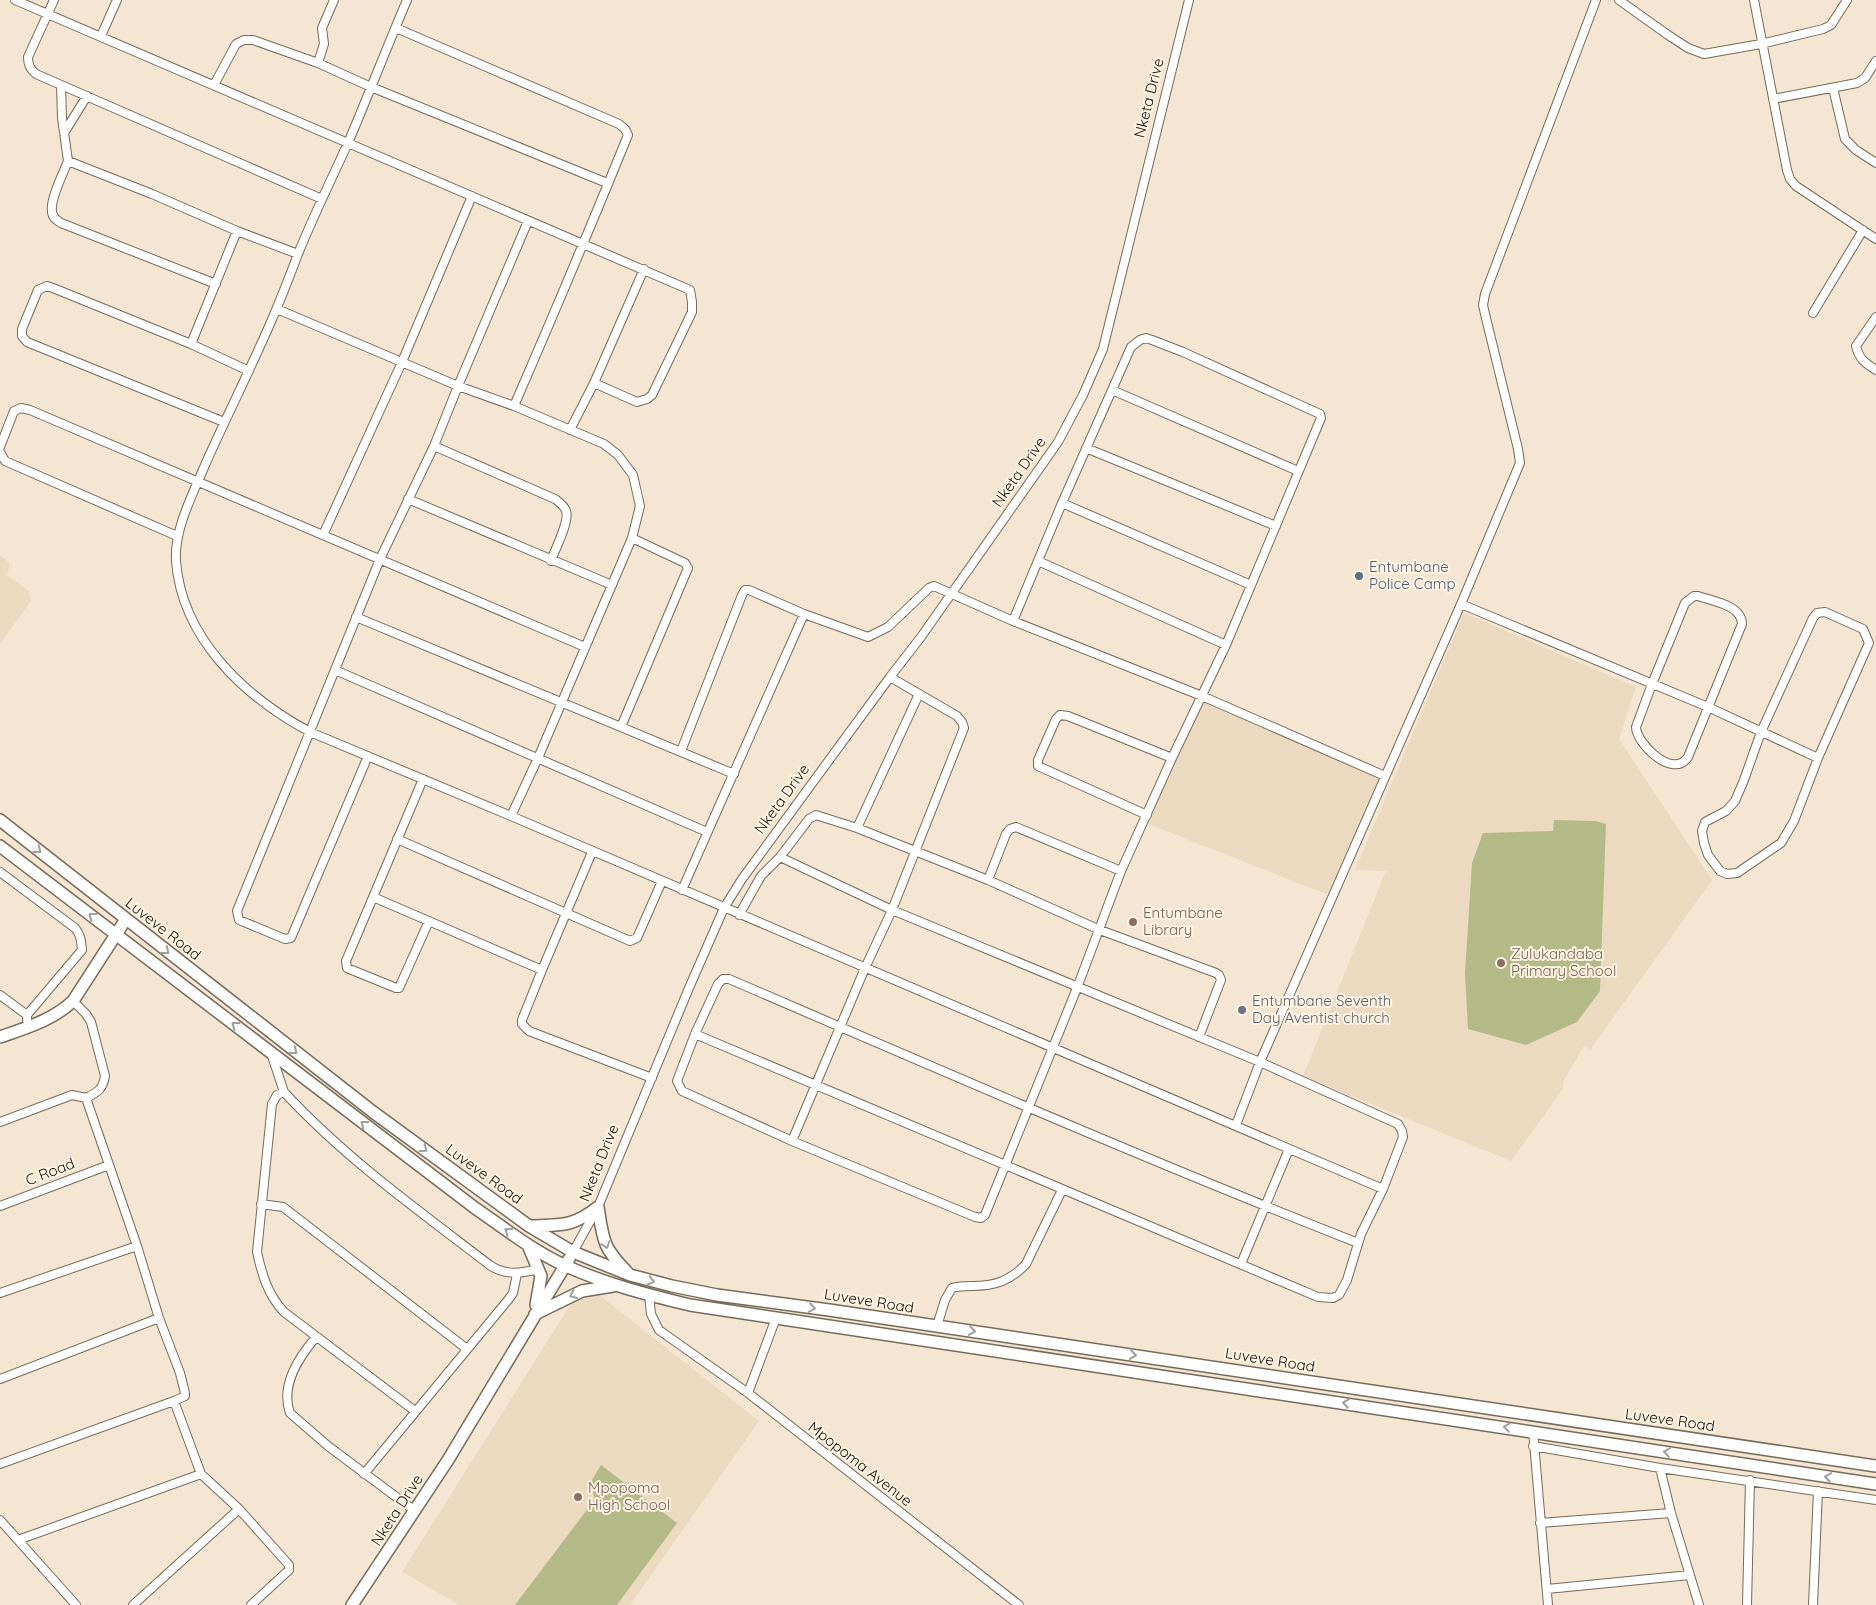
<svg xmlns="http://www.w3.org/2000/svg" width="1876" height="1605" font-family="Quicksand,sans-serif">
<rect width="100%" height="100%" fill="#f4e6d2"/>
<path fill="#ecdac0" d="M0,555l10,8 -3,12 22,16 2,10 -31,43z
M1464,613l172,74 -17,52 93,141 -122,170 -6,-4 -20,34 -1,9 -52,72 -208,-85 83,-205 -31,-1z
M1203,698l180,79 -52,119 -185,-73z
M599,1295l160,126 -129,184h-170l-58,-33 170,-270z"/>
<path fill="#b4ba87" d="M1554,820l42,1 10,3 -6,167 -23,31 -51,23 -58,-16 -3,-56 7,-110 11,-30 70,-2z
M601,1465l76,58 -60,82h-102l80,-106 -5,-16z"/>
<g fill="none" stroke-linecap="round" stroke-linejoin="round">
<g stroke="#766a59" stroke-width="10">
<path id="street" d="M15,0l675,290 2,12v10l-40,83 -5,4 -10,3 -43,-19
M54,0l-26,57c0,8 2,12 8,17l286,125
M407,0c-20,47 -39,96 -59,143 -17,37 -35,74 -50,111 -9,24 -18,47 -28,70 -21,48 -44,94 -65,141 -12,29 -31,64 -29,96 6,78 69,136 134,171l201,84 872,373
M1619,0l49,35 20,13 16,6 57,-10 62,-15 8,-4 16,-25
M1754,0l33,170 3,9 6,7 80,53
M396,28l223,96 6,5 3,6c-37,91 -75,181 -114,271
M101,36l16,-36
M318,63l6,-19 -2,-16 12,-28
M61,85l1,33 6,43
M214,85l22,-41 8,-4h9l65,23 53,24 236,96
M1833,88l12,51 11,11 20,13
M1773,99l84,-16 8,-5 11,-17
M64,133l23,-37
M216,284l-155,-61c-5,-3 -9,-6 -9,-12 -2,-12 11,-37 16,-50l84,33 85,37 61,23
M277,309l181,77 56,20 90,38 14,11 15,20 7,31 -8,32 -94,220 -27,58
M1813,313l50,-83
M1876,317l-20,29c3,13 9,17 20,24
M191,344l46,-113
M1112,390l186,81
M224,422l-197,-80 -5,-6v-7l16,-39 9,-4 6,2 138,56 58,27
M570,430l24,-47 50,-114
M434,446l121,53c4,3 9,6 11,12 4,10 -11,38 -15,50
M0,447l14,-36 7,-3 9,2 555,237
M1086,448l190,78
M0,452l5,9 172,75
M408,499l204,86
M1062,503l189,82
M323,535l79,-173 70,-166
M1038,561l188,84
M1694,596h4c14,5 44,9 44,28l-54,133c-15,23 -52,-14 -52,-30l16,-43 33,-81z
M1461,604l247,103 110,51
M1825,612l38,17 6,14 -51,115 -24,63 -13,22 -44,30 -10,1 -7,-3 -12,-16 -4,-12 -2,-12 3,-9 21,-11 9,-10 9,-21 17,-48 52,-114 4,-5z
M356,617l378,157
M1013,621l49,-118 69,-156 9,-7 6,-2 6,2 31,12 137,62 1,4 -95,227 -54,113 -51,113 -44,117 -92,227 -4,3 -6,-1 -183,-76 -110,-50 -5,-10 18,-47 23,-50 5,-5h6c209,90 418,181 629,264
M335,670l372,162
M621,727l67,-159 -3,-5 -53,-25
M681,751l61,-156 3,-5h4l55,24 64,23 20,-10 41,-39 5,-2 79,35 189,75 183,80
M368,756l-77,182 -6,1 -46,-19 -2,-9 143,-352 54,-113 24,-60 70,-165
M423,779l-77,182 1,7 49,20h3l30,-67
M1147,815l-109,-49v-6l18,-41 4,-4 8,1 104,42
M857,828l62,-134
M397,839l233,102 7,-3 25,-57
M592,852l-50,118 -20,50v4l7,7 123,47
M0,872l75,56c6,7 6,13 7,22l-55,65
M988,880l18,-46 4,-5 6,-2 105,44
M682,890l122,-276
M373,897l169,73
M739,915l22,-39 19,-19 29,-38 7,-4 3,1 38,12 131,52 112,50 116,43 3,2 2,5 -22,57
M0,995l27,20v5
M73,1001l13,13 5,8 14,54c-2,13 -7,16 -19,22
M695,1034l623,263 15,1 6,-3 8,-15 14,-46 22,-45 20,-52 -1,-6 -4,-7 -138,-62 -368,-152 -112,-53
M271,1053l13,39
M0,1122l72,-27 14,3 51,148 22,72 21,55 5,20v3l-11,5 -174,63
M1236,1125l24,-63 201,-458 59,-141 -2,-14 -33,-135 -2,-9 2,-11 111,-294
M792,1141l73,-173 27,-58 72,-182 -2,-6 -5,-6 -67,-39
M261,1204l22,3 184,142
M0,1206l109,-41
M573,1252l25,-45 91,-219 35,-80 18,-29 148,-202 31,-40 137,-195 25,-47 20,-46 86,-349
M1241,1264l48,-115
M0,1293l137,-47
M649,1295l2,19 8,16 89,63
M776,1318l-28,75 271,212
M937,1326l8,-26 7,-12c7,-2 14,-2 20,-2 23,0 38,-5 54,-22l36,-74
M316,1337c-17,20 -36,48 -26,76l38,33 87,65
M0,1379l159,-61
M174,1401l27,73 38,35 50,56v5l-38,35
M415,1411l-131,-99c-16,-17 -22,-37 -27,-60l15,-148 5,-9 7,-3c61,66 135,119 207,174 16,10 30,7 48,3
M1533,1431l15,174
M1533,1446l127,22 216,32
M1660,1468l11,45 28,92
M364,1474l144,-174 5,-7 4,-19
M0,1520l76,85
M1540,1523l131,-10
M18,1540l183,-66
M1547,1589l143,-14
M133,1605l106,-96
M1747,1605l3,-125
M1813,1605l5,-114"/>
</g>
<g stroke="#766a59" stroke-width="14">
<path id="secondary" d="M0,820l373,292 156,114 44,26 57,23 42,11 45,9 112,15 1047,156
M0,846l475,362c29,20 58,43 91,58 40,18 82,29 124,39l1186,179
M0,1037c26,-9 53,-17 73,-36l53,-82
M530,1226c31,-1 43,1 68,-19 5,33 5,41 29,65
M528,1245l13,31 -5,29
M535,1314l47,-23 31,-5
M352,1605l96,-145 121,-201"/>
</g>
<use href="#street" stroke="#fff" stroke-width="8"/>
<use href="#secondary" stroke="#fff" stroke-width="11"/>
</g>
<defs><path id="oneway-chevron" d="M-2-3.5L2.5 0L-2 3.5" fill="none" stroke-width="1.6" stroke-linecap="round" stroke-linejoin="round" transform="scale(1.25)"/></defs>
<g stroke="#a19f9c">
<use href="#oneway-chevron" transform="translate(38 850) rotate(38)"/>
<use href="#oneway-chevron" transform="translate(92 916) rotate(-143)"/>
<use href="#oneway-chevron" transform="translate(166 951) rotate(38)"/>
<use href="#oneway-chevron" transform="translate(235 1025) rotate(-143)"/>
<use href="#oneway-chevron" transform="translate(294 1051) rotate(38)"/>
<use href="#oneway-chevron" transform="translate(364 1124) rotate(-143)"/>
<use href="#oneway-chevron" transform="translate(424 1149) rotate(36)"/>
<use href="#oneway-chevron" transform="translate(508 1231) rotate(-145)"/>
<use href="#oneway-chevron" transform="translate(606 1245) rotate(71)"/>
<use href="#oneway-chevron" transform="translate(651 1281) rotate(15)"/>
<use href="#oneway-chevron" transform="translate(573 1295) rotate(155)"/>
<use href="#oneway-chevron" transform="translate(812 1308) rotate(8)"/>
<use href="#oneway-chevron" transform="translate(972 1331) rotate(8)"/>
<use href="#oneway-chevron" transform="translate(1133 1355) rotate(8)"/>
<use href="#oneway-chevron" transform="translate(1346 1403) rotate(-171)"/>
<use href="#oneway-chevron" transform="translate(1507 1427) rotate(-171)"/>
<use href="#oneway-chevron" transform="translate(1667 1452) rotate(-171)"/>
<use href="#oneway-chevron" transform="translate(1828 1477) rotate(-171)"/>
</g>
<circle fill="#5c6f8a" stroke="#fff4e3" stroke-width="2" cx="1359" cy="576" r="5"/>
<g fill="#8d6e63" stroke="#fff4e3" stroke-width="2">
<circle cx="1133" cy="922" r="5"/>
<circle cx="1501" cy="963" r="5"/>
<circle cx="578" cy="1497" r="5"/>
</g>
<circle fill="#6b7280" stroke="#fff4e3" stroke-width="2" cx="1242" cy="1010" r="5"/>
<g text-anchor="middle" stroke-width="4" stroke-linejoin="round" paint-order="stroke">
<g font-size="15" fill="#140f08" stroke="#fff4e3">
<text transform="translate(1149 98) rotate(-76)" y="5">Nketa Drive</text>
<text transform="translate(1019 472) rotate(-55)" y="5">Nketa Drive</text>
<text transform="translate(782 799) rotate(-54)" y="5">Nketa Drive</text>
<text transform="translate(163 929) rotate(38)" y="5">Luveve Road</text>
<text transform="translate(599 1163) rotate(-68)" y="5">Nketa Drive</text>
<text transform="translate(50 1172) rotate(-21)" y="5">C Road</text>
<text transform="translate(484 1174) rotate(36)" y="5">Luveve Road</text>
<text transform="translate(869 1301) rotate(9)" y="5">Luveve Road</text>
<text transform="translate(1270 1360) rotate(9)" y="5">Luveve Road</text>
<text transform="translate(1670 1420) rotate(8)" y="5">Luveve Road</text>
<text transform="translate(860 1464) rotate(38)" y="5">Mpopoma Avenue</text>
<text transform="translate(397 1510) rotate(-57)" y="5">Nketa Drive</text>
</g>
<g font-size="15" fill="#4e5e75" stroke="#fff4e3" text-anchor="start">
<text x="1369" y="572">Entumbane<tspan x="1369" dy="17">Police Camp</tspan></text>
</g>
<g font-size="15" fill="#785e54" stroke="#fff4e3" text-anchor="start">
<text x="1143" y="918">Entumbane<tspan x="1143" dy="17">Library</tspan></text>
<text x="1511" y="959">Zulukandaba<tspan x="1511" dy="17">Primary School</tspan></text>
<text x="588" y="1493">Mpopoma<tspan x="588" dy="17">High School</tspan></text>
</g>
<g font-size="15" fill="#5b616d" stroke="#fff4e3" text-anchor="start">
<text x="1252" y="1006">Entumbane Seventh<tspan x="1252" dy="17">Day Aventist church</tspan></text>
</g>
</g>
</svg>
